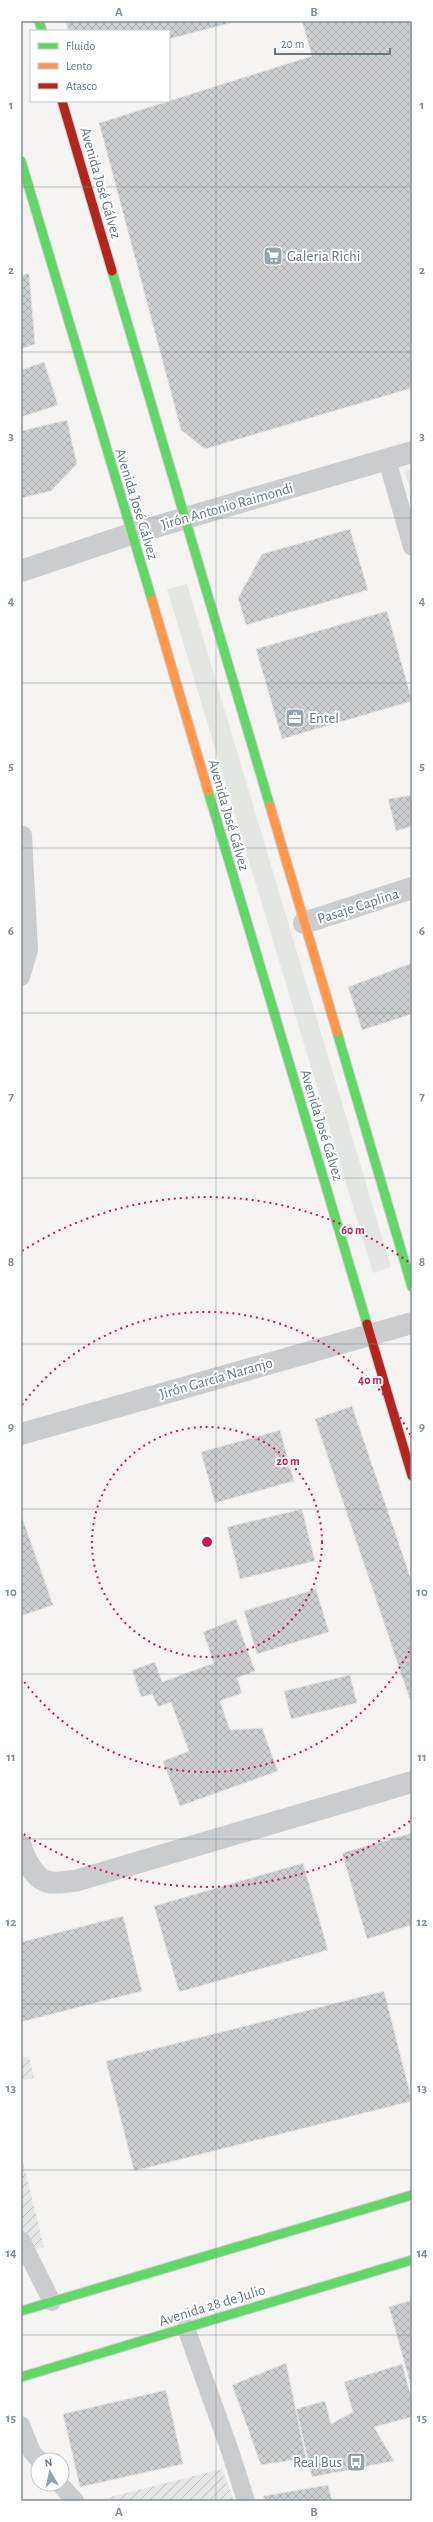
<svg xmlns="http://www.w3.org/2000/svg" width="433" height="2522" font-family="'Alegreya Sans',sans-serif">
<defs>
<pattern id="industrial-furrows" width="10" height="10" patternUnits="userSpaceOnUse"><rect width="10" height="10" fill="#e5e6e5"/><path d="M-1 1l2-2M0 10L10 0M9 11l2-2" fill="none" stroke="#bdbfbf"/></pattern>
<pattern id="building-cross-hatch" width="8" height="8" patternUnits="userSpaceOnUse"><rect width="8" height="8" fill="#cdcecf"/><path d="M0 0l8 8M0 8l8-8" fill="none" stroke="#aaacad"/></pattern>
</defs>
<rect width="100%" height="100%" fill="#f5f4f3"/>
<path fill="#e5e6e5" d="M412,469v27l-8,-25z"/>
<path fill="url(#industrial-furrows)" d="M29,2056l5,22 -13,3v-23z
M21,2153l23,94 -23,6z
M222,2469l12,32h-140z"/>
<path fill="#e4e7e1" d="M187,584l204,683 -18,6 -206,-684z"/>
<path fill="url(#building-cross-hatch)" stroke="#e4e4e3" d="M68,21h170l-69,18v-8h-100l-3,-9z
M302,21h110v367l-207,61 -24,-19 -82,-307 213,-67z
M29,273l6,71 -14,5v-73z
M44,362l14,43 -37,12v-47z
M67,420l10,44 -26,27 -30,7v-67z
M350,529l18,61 -122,35 -8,-27 24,-44z
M387,611l25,90 -130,38 -26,-90z
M412,795v31l-16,5 -8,-32z
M412,963v51l-50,16 -14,-43z
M352,1406l60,176v124l-97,-287z
M280,1430l14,51 -79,22 -14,-51z
M302,1509l13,52 -75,18 -13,-52z
M21,1514l32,91 -32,11z
M316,1589l13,43 -72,22 -13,-43z
M236,1619l19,52 -18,7 5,15 -22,8 10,29 32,-2 16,43 -98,35 -17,-45 26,-10 -18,-49 -13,5 -6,-13 -11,3 -9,-27 23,-8 7,20 52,-19 -11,-31z
M350,1675l7,28 -66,16 -7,-28z
M412,1833v95l-1,-3 -44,14 -25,-86z
M303,1863l25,87 -149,42 -25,-86z
M123,1916l19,75 -121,31v-80z
M384,1991l28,110 -278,70 -28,-110z
M412,2300v90l-23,-83z
M286,2363l20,95 -45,7 -29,-80z
M402,2364l10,35v18l-38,10 20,34 -82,16 -16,-68 29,-8 6,23 22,-12 -9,-30z
M166,2390l17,74 -103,23 -17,-73z
M328,2485l4,16h-67l-2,-5z"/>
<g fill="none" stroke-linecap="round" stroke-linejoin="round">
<g stroke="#d1d2d3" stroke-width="11">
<path id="fast" d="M39,21l3,10
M21,161l131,439
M112,271l158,535
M208,791l159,533
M337,1032l75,255
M21,2311l391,-116
M21,2377l391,-117"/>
</g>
<g stroke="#d1d2d3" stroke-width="11">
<path id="slow" d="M152,600l56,191
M270,806l67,226"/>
</g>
<g stroke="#d1d2d3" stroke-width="11">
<path id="jam" d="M62,101l50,170
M367,1324l45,152"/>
</g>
<path stroke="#cacccd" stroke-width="18" d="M387,460l25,87
M21,977l8,-27 -6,-115
M21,2240l31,62
M186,2328l44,123 16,50
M21,2425l11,27 7,8
M60,2484l15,17"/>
<path stroke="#cacccd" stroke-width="22" d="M21,571l110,-37 281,-82
M304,923l108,-35
M21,1434l391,-111
M21,1846c3,12 14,34 28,36 8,2 18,-1 26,-1l337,-99"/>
<use href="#fast" stroke="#63d668" stroke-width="9"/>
<use href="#slow" stroke="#ff974d" stroke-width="9"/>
<use href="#jam" stroke="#b3261e" stroke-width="9"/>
</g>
<path fill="none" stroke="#808f98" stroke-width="1" stroke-opacity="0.55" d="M216,21v2480M21,187h391M21,352h391M21,518h391M21,683h391M21,848h391M21,1013h391M21,1178h391M21,1344h391M21,1509h391M21,1674h391M21,1839h391M21,2004h391M21,2170h391M21,2335h391"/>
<g fill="none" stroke="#c2185b" stroke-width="2" stroke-dasharray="2 4">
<circle cx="207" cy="1542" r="115"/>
<path d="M412 1646A230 230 0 0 1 22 1679M22 1405A230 230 0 0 1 412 1438"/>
<path d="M410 1821A345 345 0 0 1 22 1833M22 1251A345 345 0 0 1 410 1263"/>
</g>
<defs>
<g id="supermarket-square" transform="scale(1)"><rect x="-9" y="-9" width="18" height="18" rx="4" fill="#97a3aa" stroke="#fff"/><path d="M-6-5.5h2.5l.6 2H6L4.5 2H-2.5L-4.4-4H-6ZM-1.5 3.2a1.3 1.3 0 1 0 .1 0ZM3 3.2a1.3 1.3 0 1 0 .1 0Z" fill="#fff"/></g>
<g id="office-square" transform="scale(1)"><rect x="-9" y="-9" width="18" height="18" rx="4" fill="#97a3aa" stroke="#fff"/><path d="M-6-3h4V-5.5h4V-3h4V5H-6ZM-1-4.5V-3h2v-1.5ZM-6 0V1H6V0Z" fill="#fff"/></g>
<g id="bus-square" transform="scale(1)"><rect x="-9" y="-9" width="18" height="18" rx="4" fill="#97a3aa" stroke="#fff"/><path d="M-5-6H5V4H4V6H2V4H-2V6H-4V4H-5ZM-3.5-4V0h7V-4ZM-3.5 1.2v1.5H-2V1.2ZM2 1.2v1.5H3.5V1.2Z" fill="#fff"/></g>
</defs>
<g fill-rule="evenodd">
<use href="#supermarket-square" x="273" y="256"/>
<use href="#office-square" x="295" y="718"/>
<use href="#bus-square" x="356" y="2462"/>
</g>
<g text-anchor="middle" stroke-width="4" stroke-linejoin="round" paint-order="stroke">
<g font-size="15" fill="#657782" stroke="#fff">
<text transform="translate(101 183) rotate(74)" y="5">Avenida José Gálvez</text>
<text transform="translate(137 504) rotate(73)" y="5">Avenida José Gálvez</text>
<text transform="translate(227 506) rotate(-16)" y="5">Jirón Antonio Raimondi</text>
<text transform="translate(229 815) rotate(74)" y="5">Avenida José Gálvez</text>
<text transform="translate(358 906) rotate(-18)" y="5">Pasaje Caplina</text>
<text transform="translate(322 1125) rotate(73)" y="5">Avenida José Gálvez</text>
<text transform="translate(216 1378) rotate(-16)" y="5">Jirón García Naranjo</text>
<text transform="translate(212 2305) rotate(-17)" y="5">Avenida 28 de Julio</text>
</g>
<g font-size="15" fill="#657782" stroke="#fff" text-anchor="start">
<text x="287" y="261">Galeria Richi</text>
<text x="309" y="723">Entel</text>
<text x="342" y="2467" text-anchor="end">Real Bus</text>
</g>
</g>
<circle cx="207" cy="1542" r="6" fill="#c2185b" stroke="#fff" stroke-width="2"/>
<g font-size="12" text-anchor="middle" font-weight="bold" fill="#c2185b" stroke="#fff" stroke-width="4" stroke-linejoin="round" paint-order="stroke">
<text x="353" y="1234">60 m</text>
<text x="370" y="1384">40 m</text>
<text x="288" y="1465">20 m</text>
</g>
<rect width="433" height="2522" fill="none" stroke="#ffffff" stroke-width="44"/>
<rect x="30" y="30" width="140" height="72" fill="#ffffff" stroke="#c1c9cd"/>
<rect x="38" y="43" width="20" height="6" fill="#63d668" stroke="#c1c9cd"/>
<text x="66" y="50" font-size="12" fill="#657782">Fluido</text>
<rect x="38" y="63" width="20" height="6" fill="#ff974d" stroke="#c1c9cd"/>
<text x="66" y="70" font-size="12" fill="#657782">Lento</text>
<rect x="38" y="83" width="20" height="6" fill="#b3261e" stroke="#c1c9cd"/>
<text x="66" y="90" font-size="12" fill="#657782">Atasco</text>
<g transform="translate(50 2472) rotate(351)"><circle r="19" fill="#ffffff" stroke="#c1c9cd"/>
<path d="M0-3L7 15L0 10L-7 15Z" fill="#97a3aa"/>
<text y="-6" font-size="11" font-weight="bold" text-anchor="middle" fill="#657782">N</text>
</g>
<path d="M275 48v6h115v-6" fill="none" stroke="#657782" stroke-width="2"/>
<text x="281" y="48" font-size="12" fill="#657782" stroke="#ffffff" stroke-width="3" paint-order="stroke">20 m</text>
<rect x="22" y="22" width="389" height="2478" fill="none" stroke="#808f98" stroke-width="1.5"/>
<g font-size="13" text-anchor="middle" font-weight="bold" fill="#808f98">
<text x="119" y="16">A</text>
<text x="314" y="16">B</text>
<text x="11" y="109">1</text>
<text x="422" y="109">1</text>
<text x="11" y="274">2</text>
<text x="422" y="274">2</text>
<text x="11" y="440">3</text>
<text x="422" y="440">3</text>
<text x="11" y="605">4</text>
<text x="422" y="605">4</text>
<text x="11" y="770">5</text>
<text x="422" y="770">5</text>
<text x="11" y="935">6</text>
<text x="422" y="935">6</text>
<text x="11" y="1100">7</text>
<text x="422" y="1100">7</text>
<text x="11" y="1266">8</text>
<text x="422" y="1266">8</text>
<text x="11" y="1431">9</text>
<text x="422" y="1431">9</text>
<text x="11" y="1596">10</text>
<text x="422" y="1596">10</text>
<text x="11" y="1761">11</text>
<text x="422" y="1761">11</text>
<text x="11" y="1926">12</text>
<text x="422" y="1926">12</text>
<text x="11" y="2092">13</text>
<text x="422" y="2092">13</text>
<text x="11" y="2257">14</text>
<text x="422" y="2257">14</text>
<text x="11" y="2422">15</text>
<text x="422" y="2422">15</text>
<text x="119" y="2516">A</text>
<text x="314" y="2516">B</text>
</g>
</svg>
